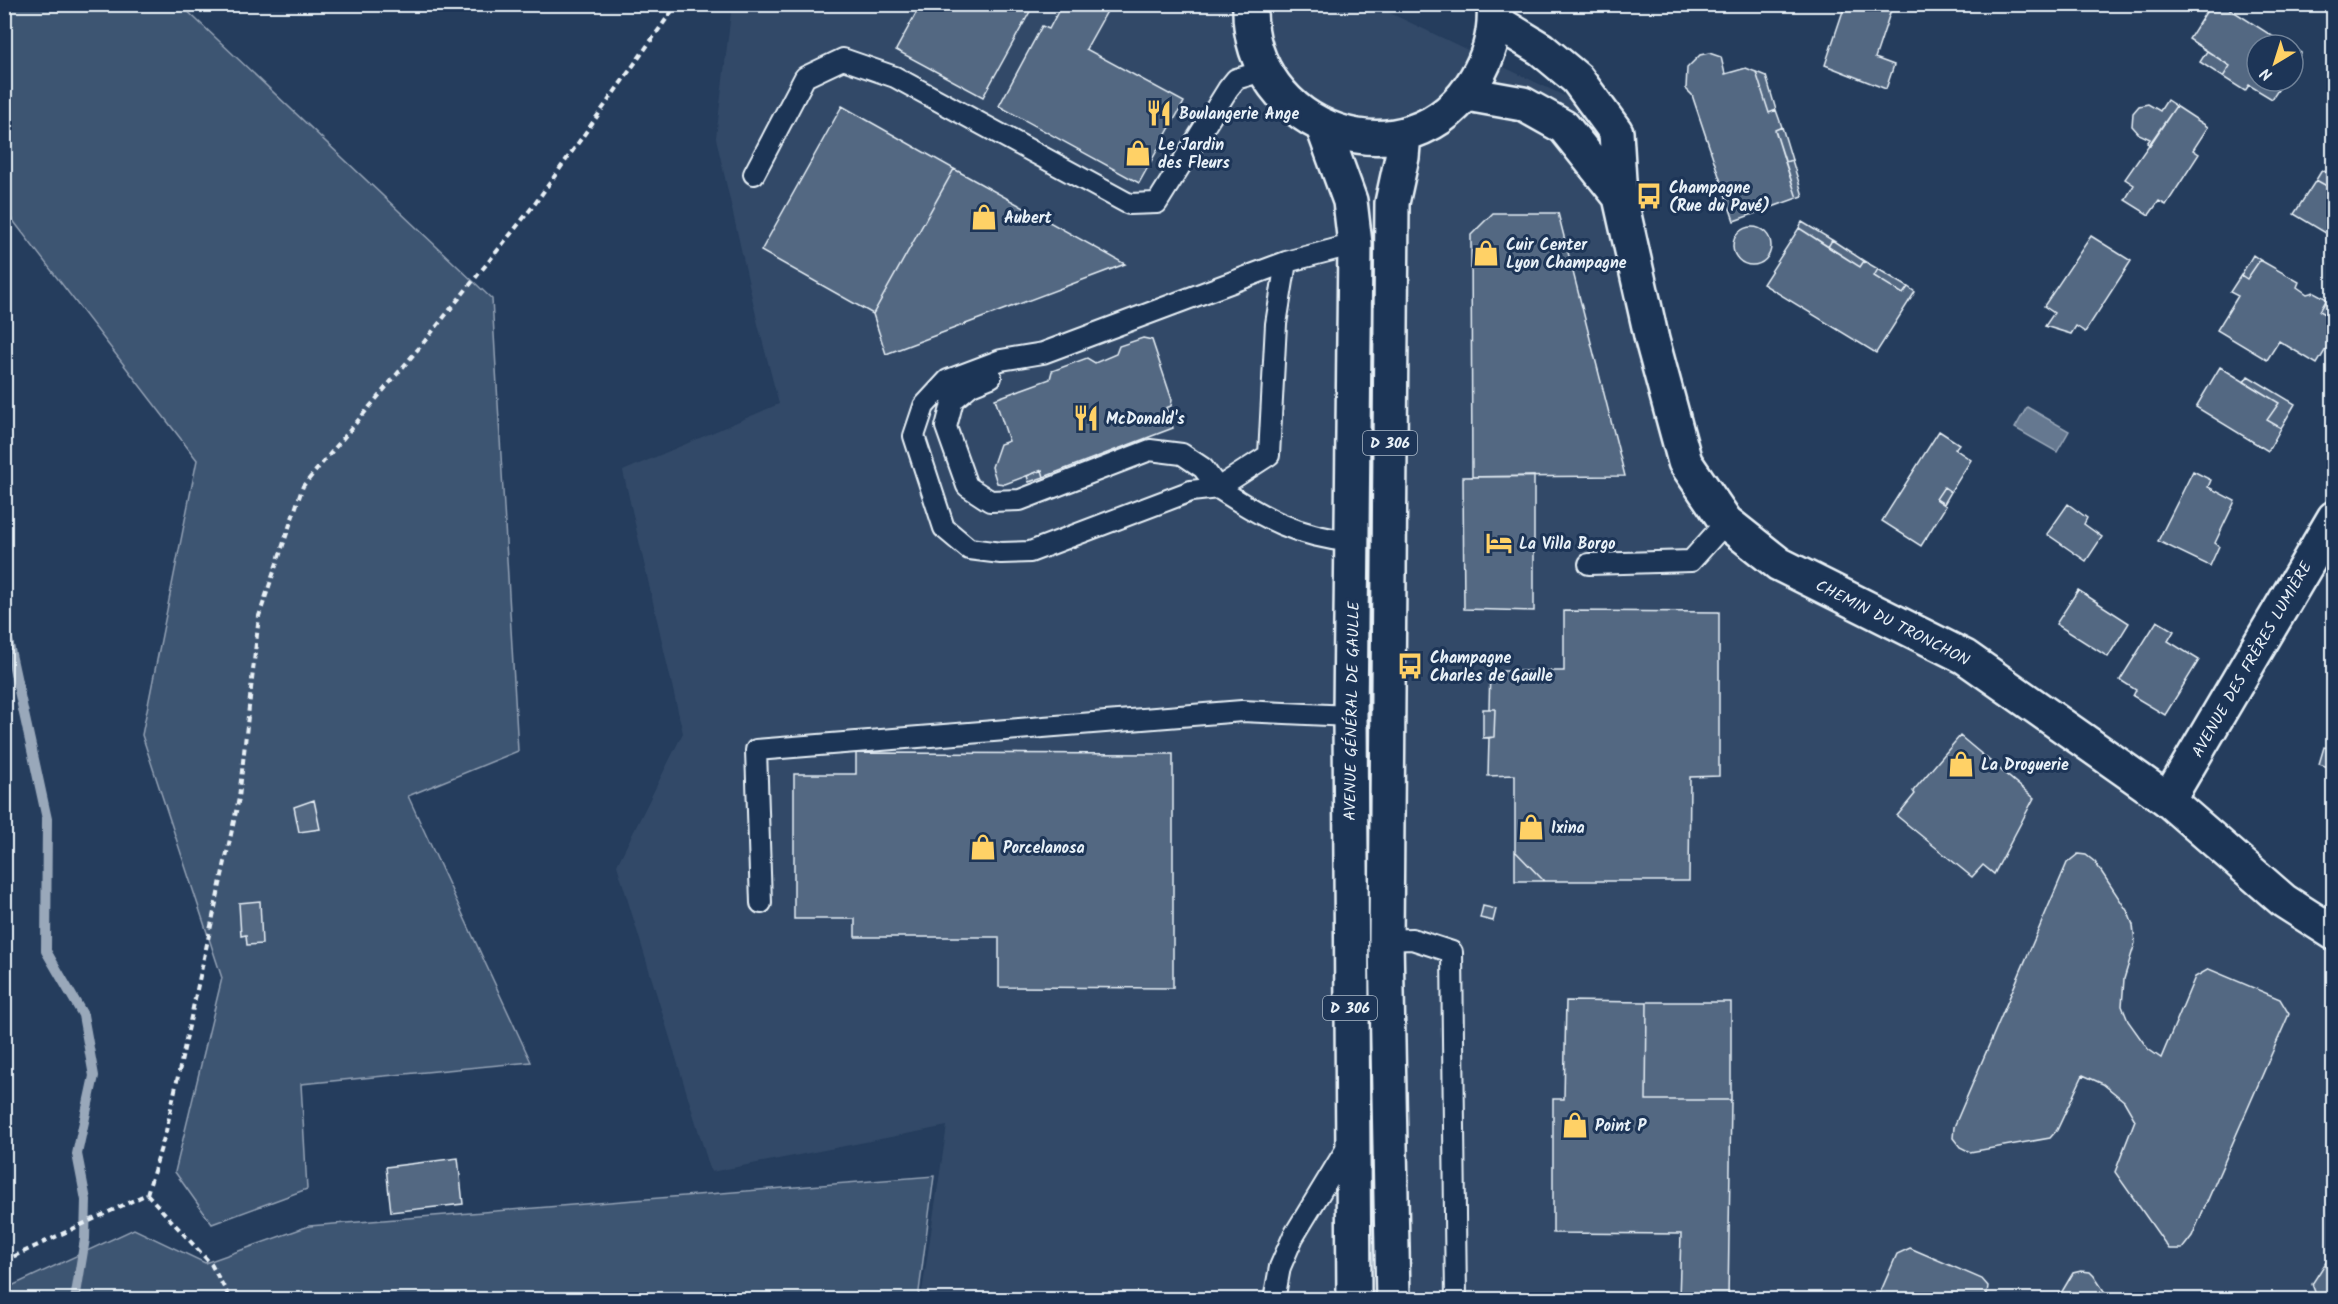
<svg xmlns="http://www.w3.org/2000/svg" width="2338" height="1304" font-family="Kalam,sans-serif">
<rect width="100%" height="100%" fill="#253d5d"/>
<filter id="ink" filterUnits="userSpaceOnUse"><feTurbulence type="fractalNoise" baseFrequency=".0167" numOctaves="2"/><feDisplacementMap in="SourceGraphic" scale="12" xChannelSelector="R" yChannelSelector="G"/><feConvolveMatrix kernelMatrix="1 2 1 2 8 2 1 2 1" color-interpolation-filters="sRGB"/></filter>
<g filter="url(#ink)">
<path fill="#334a68" d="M732,5h641l202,96 45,96 106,325 442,278 165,133v366h-1412l26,-173 -236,46 -94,-307 66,-132 -60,-262 156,-67 -21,-80 -42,-186z"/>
<path fill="#3e5472" stroke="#93a2b5" stroke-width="1.5" d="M5,5h176l311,294 26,452 -110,45 123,266 -230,22 6,105 -95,35 -37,-52 47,-194 -80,-243 55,-275 -192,-250z
M934,1176l-16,123h-913v-10l129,-60 71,34 104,-37z"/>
<path fill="#657890" stroke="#99a8ba" stroke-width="1.5" d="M2027,407l42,24 -12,21 -42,-24z"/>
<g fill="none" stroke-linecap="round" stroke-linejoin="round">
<path stroke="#99a8ba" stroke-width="10" d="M4,622l43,197 -1,132 37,64 11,61 -17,78 9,46 -1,39 -10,61"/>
</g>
<path fill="#536782" stroke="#e8f1f8" stroke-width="1.5" d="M921,4h115l-2,5 -2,-1 -49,89 -87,-47z
M1062,4h49l-25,45 98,53 -45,81 -140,-77 43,-80 7,3z
M1840,4h53l-18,54 19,7 -8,24 -61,-24 19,-57z
M2211,4h11l55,35 -3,6h-17v36h27l-12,18 -23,-14 -4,6 -22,-14 7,-11 -41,-27z
M2277,39l10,6h-13z
M2293,48l8,5 -4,7 -4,-2z
M2207,51l23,15 -7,11 -23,-15z
M1709,53l12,4 4,17 21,-6 10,4 13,41 7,-3 6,17 -7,3 22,68 -63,23 -42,-126 -6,-6 1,-21 13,-13z
M1756,72l10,4 10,34 -7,3z
M2167,100l9,6 -26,39 -3,-2 3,-4 -11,-5 -7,-8 1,-13 6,-7 9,-2 12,7z
M842,106l112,63 -81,145 -112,-63z
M2176,106l32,21 -15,23 6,4 -33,51 -7,-4 -10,14 -24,-15 9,-15 -9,-6z
M1782,127l10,33 -7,2 -10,-32z
M1792,160l11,36 -6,2 -12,-36z
M954,169l171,95 -239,90 -13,-40z
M2322,170l12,7v13l-18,-10z
M2316,180l18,10v48l-40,-24z
M1493,213h65l67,263 -153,1 -1,-242z
M1802,222l30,18 -4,7 -29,-19z
M1733 246a19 19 0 1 1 38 0a19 19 0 1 1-38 0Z
M1799,228l61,39 4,-6 14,8 -4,7 29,18 5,-7 7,5 -39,61 -113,-69z
M2091,236l40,25 -46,71 -9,-6 -5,8 -26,-8 9,-13 -10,-7z
M1832,240l32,21 -4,6 -32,-20z
M2253,255l7,5 -13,19 -6,-4z
M2260,260l39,22 -2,5 10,7 7,-2 13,7 -7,12 14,8v17l-17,28 -38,-23 -12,19 -50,-30 21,-34 -8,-4 11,-17 6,4z
M1878,269l30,18 -5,7 -29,-18z
M2327,299l7,4v16l-14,-8z
M1143,338l9,2 20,60 -1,6 -5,2 7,20 -129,49 -2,-7 -37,14 -8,-1 -5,-16 8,-23 9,-3 -14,-42 55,-20 2,-8 35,-13 8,5 21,-9 3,-8z
M2220,367l59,36 -12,17 14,8 -13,23 -72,-44z
M2248,376l47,28 -14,24 -14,-8 12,-17 -35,-21z
M1939,431l20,13 -4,5 16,11 -20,32 -7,-5 -8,12 10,7 -25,40 -39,-25z
M1042,470l2,7 -15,5 -2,-6z
M2193,471l18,9 -3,7 27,14 -20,42 4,3 -9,20 -52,-25z
M1534,476v135l-70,-2 -1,-132z
M1944,487l7,5 -7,12 -8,-5z
M2068,504l19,14 -3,6 18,13 -16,24 -39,-27z
M2078,590l51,33 -21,34 -52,-33z
M1564,611l155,1v164l-29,1 -1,104h-145l-29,-30v-76l-27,1 1,-38 5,-1 1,-28h-6l1,-38h74z
M2157,621l17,10 -6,10 31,19 -34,55 -32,-19 3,-6 -16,-10z
M1483,709h12l-1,28 -11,1z
M2334,733v36l-15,-5 5,-17 5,1z
M1960,736l74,62 -40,76 -11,-9 -11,12 -75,-61 18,-22 -2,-3z
M856,753l317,1v234l-174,-1v-50h-144v-18h-61v-145h62z
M314,800l6,29 -21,3 -5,-25z
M1515,851l29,30h-29z
M2078,854l8,1 9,7 33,50 5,13 2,18 -11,36 -2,27 6,15 20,28 13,9 34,-81 14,-8 71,30 9,15 -97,222 -10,13h-13l-54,-77 20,-52 -11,-19 -21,-17 -20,-9 -26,55 -7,8 -80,14 -10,-5 -7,-9 1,-11 113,-264z
M260,901l2,43 -15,1 -1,-10 -5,1 -2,-33z
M1483,906l13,3 -3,12 -13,-3z
M1566,1001l81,1 -1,98h85l-3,200h-49l2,-66 -128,-1v-134h11z
M1647,1002h84v98h-85z
M458,1158l5,46 -72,8 -5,-45z
M1910,1248l72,31 6,7 -2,14h-109l20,-46z
M2334,1250v50h-16l-6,-16z
M2081,1271l9,1 4,4 16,24h-53l16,-27z
M1109,1296l105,1 -1,3h-104z"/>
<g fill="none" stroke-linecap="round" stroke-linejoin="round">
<g stroke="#e8f1f8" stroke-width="24">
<path id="lane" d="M754,174l51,-97 38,-18 52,18 234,127 28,-1 71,-114 8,-10 27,-8
M991,377l-20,8 -18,15 -7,27 21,59 23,15 30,-1 130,-50 32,4 21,14 15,20 51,-33 7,-131 10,-62
M1353,542c-57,-6 -88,-23 -135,-54l-27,3 -161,61 -29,1 -32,-4 -25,-21 -30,-92 10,-30 24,-26 53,-20 42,-7 243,-91 69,-18
M1589,564l102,-3 35,-39
M761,903l-5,-153 486,-39 108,5
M1386,940l26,-1 40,13 4,348
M1274,1300l6,-33 13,-30 57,-94"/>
</g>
<g stroke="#e8f1f8" stroke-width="38">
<path id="street" d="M2168,800l166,-282"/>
</g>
<g stroke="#e8f1f8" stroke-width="38">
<path id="secondary" d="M1495,21l46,28 36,30 39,53 4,65 32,143 33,122 41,60 53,42 186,93 203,143 116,101 50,32
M1467,94l56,10 41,23 56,70"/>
</g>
<g stroke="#e8f1f8" stroke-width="38">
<path id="primary" d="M1250,4c-4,129 161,185 226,74 14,-23 20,-47 18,-74
M1323,127l27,74 5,43 -5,472 4,584
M1393,1300l-7,-360 6,-737 10,-46 2,-23"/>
</g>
<path stroke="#e8f1f8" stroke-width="4" stroke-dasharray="6 4.5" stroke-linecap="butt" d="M1557,4l3,7
M147,1194l19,-63 73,-333 20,-182 44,-130 121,-144 110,-137 143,-201
M147,1194l64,70 20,36
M4,1261l143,-67"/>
<use href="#lane" stroke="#1d3557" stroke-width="20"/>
<use href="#street" stroke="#1d3557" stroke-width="33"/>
<use href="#secondary" stroke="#1d3557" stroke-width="33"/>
<use href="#primary" stroke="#1d3557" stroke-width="33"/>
</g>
</g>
<defs>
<g id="restaurant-bare" transform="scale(2.07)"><path d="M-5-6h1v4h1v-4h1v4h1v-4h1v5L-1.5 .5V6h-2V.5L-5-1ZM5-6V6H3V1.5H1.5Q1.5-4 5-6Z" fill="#ffd166" stroke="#1d3557" stroke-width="2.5" paint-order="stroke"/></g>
<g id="shop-bare" transform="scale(2.07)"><path d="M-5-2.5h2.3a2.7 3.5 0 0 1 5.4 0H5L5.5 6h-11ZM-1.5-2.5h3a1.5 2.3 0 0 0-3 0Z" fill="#ffd166" stroke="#1d3557" stroke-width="2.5" paint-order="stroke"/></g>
<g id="bus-bare" transform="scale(2.07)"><path d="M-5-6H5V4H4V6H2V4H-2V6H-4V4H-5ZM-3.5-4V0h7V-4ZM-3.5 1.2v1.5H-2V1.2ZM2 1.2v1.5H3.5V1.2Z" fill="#ffd166" stroke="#1d3557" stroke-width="2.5" paint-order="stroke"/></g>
<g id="hotel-bare" transform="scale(2.07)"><path d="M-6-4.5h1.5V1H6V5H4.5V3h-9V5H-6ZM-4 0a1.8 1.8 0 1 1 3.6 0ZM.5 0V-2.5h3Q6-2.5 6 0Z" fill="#ffd166" stroke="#1d3557" stroke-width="2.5" paint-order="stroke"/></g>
</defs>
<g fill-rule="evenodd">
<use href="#restaurant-bare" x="1159" y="113"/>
<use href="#shop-bare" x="1138" y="153"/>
<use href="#bus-bare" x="1649" y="196"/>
<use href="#shop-bare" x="984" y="217"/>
<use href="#shop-bare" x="1486" y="253"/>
<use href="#restaurant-bare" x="1086" y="418"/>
<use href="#hotel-bare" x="1499" y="543"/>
<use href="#bus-bare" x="1410" y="666"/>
<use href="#shop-bare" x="1961" y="764"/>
<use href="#shop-bare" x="1531" y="827"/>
<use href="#shop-bare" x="983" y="847"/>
<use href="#shop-bare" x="1575" y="1125"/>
</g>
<g text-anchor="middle" stroke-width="6" stroke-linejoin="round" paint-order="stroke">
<g fill="#1d3557" stroke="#abb9c8" stroke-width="1.5">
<rect x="1363" y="431" width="54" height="24" rx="4.5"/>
<rect x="1323" y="996" width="54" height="24" rx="4.5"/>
</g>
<g font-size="15" font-weight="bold" fill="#e8f1f8">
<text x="1390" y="448">D 306</text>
<text x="1350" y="1013">D 306</text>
</g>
<g font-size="16" font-weight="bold" fill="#e8f1f8" stroke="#1d3557" text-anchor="start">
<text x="1179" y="119">Boulangerie Ange</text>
<text x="1158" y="150">Le Jardin<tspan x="1158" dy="18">des Fleurs</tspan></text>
<text x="1669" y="193">Champagne<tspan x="1669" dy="18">(Rue du Pavé)</tspan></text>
<text x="1004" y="223">Aubert</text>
<text x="1506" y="250">Cuir Center<tspan x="1506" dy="18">Lyon Champagne</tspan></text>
<text x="1106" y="424">McDonald's</text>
<text x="1519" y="549">La Villa Borgo</text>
<text x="1430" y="663">Champagne<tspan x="1430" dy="18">Charles de Gaulle</tspan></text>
<text x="1981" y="770">La Droguerie</text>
<text x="1551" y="833">Ixina</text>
<text x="1003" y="853">Porcelanosa</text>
<text x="1595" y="1131">Point P</text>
</g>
<g font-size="16" fill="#e8f1f8" stroke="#1d3557">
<text transform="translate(1893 622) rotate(27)" y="6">CHEMIN DU TRONCHON</text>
<text transform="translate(2251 659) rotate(-60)" y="6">AVENUE DES FRÈRES LUMIÈRE</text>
<text transform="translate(1351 711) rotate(-89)" y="6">AVENUE GÉNÉRAL DE GAULLE</text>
</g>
</g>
<rect width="2338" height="1304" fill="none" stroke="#1d3557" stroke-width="24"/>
<rect x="12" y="12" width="2314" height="1280" fill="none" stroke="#e8f1f8" stroke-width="2" filter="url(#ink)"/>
<g transform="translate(2275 63) rotate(218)"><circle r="28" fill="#1d3557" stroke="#6e8097" stroke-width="1.5"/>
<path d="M0-4.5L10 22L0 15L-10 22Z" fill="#ffd166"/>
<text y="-9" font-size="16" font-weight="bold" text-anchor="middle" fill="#e8f1f8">N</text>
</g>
</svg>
